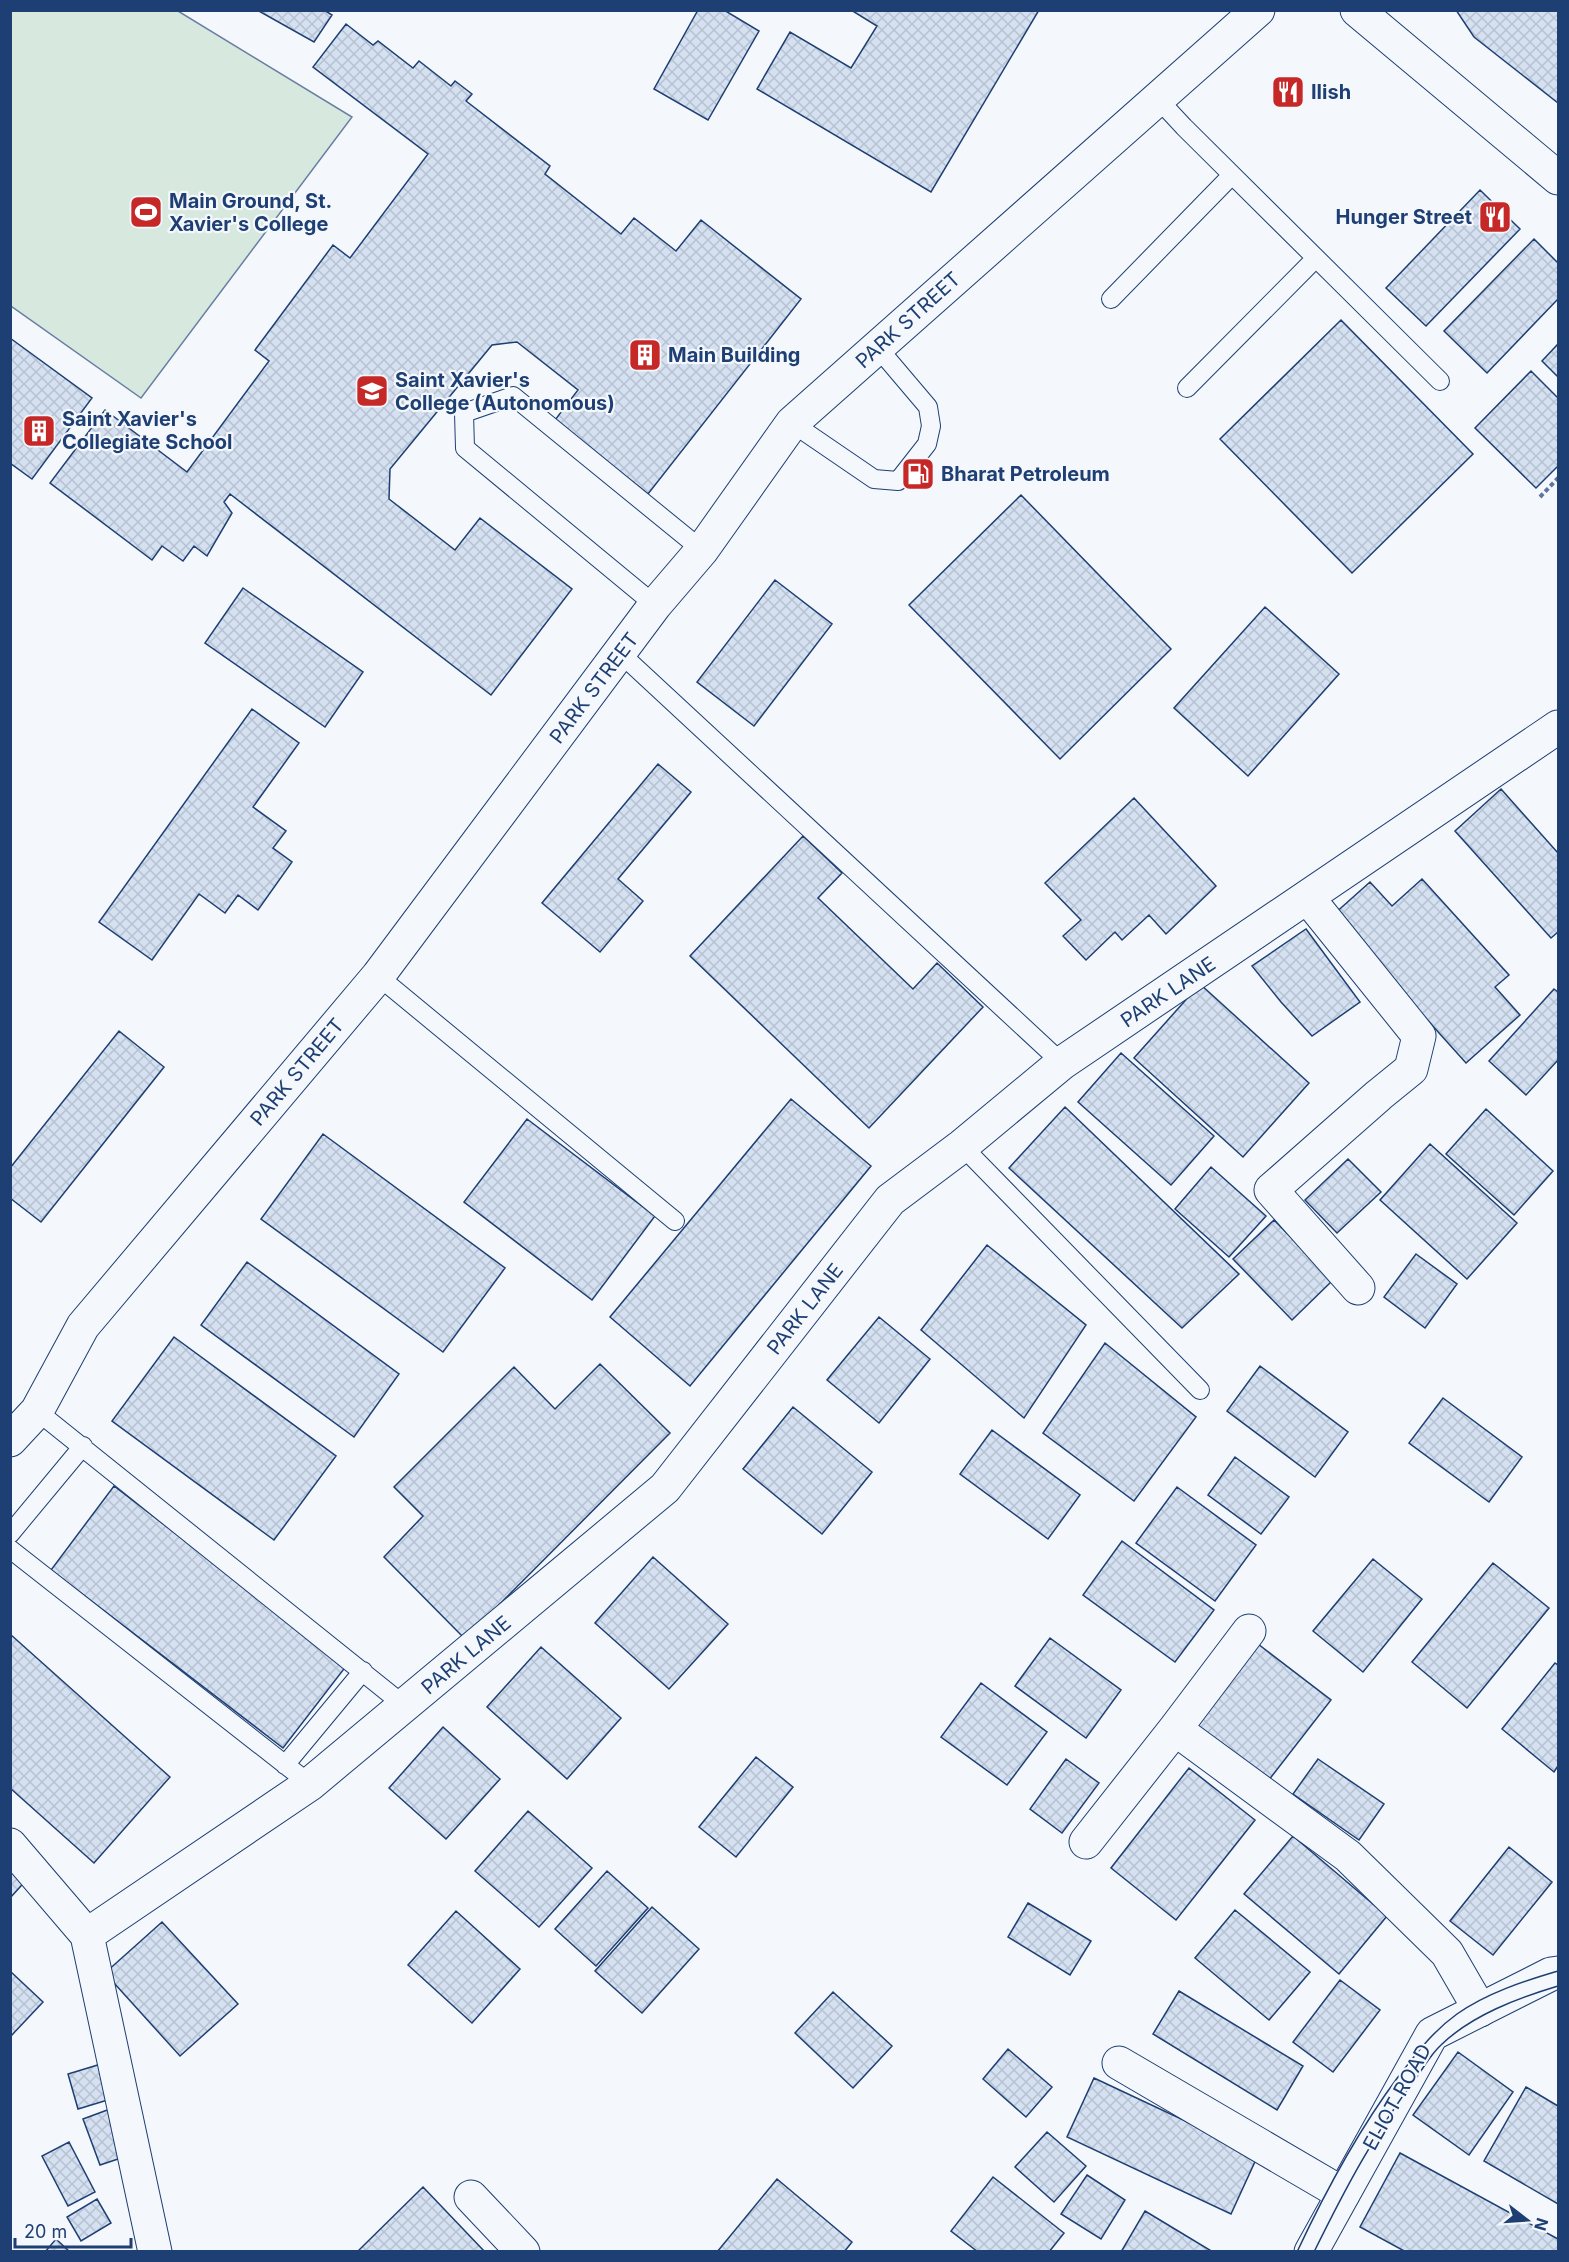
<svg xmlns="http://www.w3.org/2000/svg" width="1569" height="2262" font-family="Inter,sans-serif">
<defs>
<pattern id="building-cross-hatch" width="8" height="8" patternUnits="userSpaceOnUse" patternTransform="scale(1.5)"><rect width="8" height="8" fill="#d5e0f0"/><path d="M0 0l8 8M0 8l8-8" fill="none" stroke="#b6c1d1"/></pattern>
</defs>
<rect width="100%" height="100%" fill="#f4f7fb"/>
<path fill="#d7e8df" stroke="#687fa3" stroke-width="1.5" d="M11,10l167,1 174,106 -211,281 -130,-92z"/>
<path fill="url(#building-cross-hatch)" stroke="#1d3f73" stroke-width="1.5" d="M257,10h67l8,5 -18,27z
M698,10h26l35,21 -51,89 -54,-31z
M851,10h188l-108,182 -174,-103 33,-57 61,36 26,-42z
M1456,10h102v93l-84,-66z
M346,24l27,21 5,-4 35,27 6,-7 32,25 4,-5 17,13 -6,7 84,65 -5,8 76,60 13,-16 42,33 25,-31 100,79 -153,195 -93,-74 23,-30 -61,-48 -25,3 -102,124 -1,30 66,51 25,-32 92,71 -81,106 -261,-201 -6,8 8,11 -25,43 -13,-10 -11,15 -21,-15 -10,14 -102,-77 55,-73 82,62 82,-111 -14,-11 78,-105 17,13 78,-104 -115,-87z
M1480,190l40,39 -94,97 -40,-38z
M1534,239l24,24v36l-71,74 -43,-42z
M1341,320l132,134 -121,119 -132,-134z
M10,338l82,60 -60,81 -22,-16z
M1558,344v33l-16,-16z
M1531,371l27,27v68l-22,22 -61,-60z
M1021,495l150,154 -111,110 -151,-154z
M775,580l57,44 -78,102 -57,-44z
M243,588l120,84 -38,55 -120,-84z
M1265,607l74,67 -91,102 -74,-68z
M252,709l47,34 -46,64 33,24 -13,17 19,14 -34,48 -20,-15 -13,18 -26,-19 -47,66 -53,-38z
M658,764l33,28 -73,87 25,22 -43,51 -58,-49z
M1501,789l57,64v79l-7,6 -96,-107z
M1134,798l82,88 -50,48 -17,-19 -27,25 -7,-8 -29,28 -23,-24 18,-16 -36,-37z
M803,836l39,37 -24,25 95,91 24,-26 46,44 -114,121 -179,-172z
M1422,879l87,96 -14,12 25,28 -54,48 -133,-148 37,-33 22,24z
M1306,929l54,73 -48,34 -31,-34 -29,-36z
M1200,984l109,99 -66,74 -109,-99z
M1554,989l4,3v68l-32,35 -37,-34z
M119,1031l45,36 -123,155 -31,-24v-30z
M1121,1053l93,83 -43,49 -93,-83z
M791,1099l80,67 -181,220 -80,-69z
M1065,1107l174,167 -57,54 -173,-160z
M1486,1109l67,62 -39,44 -68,-61z
M527,1119l128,97 -63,84 -128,-98z
M323,1134l182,134 -62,84 -182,-133z
M1430,1144l87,79 -50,56 -87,-79z
M1348,1159l33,33 -44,41 -32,-33z
M1211,1167l55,49 -37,41 -54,-48z
M1274,1220l59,60 -41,40 -59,-61z
M987,1245l99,80 -62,93 -103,-88z
M1416,1254l41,30 -32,44 -41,-31z
M247,1262l152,112 -45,63 -153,-112z
M879,1317l51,42 -51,64 -52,-43z
M174,1337l162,119 -62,84 -162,-119z
M1105,1343l91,74 -62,84 -91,-68z
M600,1364l70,69 -205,206 -81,-82 39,-41 -29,-29 120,-120 41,42z
M1260,1366l88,66 -33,45 -88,-66z
M1443,1398l79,59 -33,45 -80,-59z
M793,1407l79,65 -50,62 -79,-65z
M992,1430l88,65 -32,44 -88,-65z
M1235,1457l54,40 -28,37 -53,-39z
M114,1486l233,179 -64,83 -232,-178z
M1177,1487l79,58 -41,56 -79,-58z
M1122,1541l92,69 -39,52 -92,-67z
M653,1557l75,67 -59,65 -74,-66z
M1373,1559l49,40 -59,73 -50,-41z
M1493,1563l56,45 -82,100 -55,-46z
M10,1634l160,143 -76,86 -84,-75z
M1050,1638l71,52 -35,48 -71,-52z
M1258,1644l73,56 -63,81 -72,-57z
M541,1647l80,71 -54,61 -80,-72z
M1555,1663l3,2v101l-4,6 -52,-43z
M981,1683l66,49 -40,53 -66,-48z
M443,1727l57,52 -54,60 -57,-51z
M756,1757l37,30 -57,70 -37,-30z
M1066,1759l33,24 -37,50 -32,-24z
M1318,1759l66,45 -25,36 -66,-46z
M1189,1768l66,52 -79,100 -65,-52z
M528,1811l64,57 -53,59 -64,-56z
M1293,1836l94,80 -48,58 -95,-80z
M1509,1847l43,35 -59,73 -43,-34z
M10,1860l19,17 -19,21z
M607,1871l41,37 -52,58 -41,-37z
M1028,1903l63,38 -21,34 -62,-38z
M652,1907l47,42 -57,64 -47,-42z
M1235,1910l75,62 -41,48 -74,-62z
M456,1911l64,58 -48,54 -64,-58z
M162,1922l76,82 -58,52 -75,-83z
M10,1971l33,31 -33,35z
M1340,1980l40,30 -47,62 -40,-30z
M1179,1991l124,75 -26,44 -124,-76z
M833,1992l59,54 -39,42 -58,-55z
M1008,2049l44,38 -26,30 -43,-38z
M1458,2052l55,40 -44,63 -56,-40z
M101,2064l10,35 -33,10 -10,-35z
M1094,2078l164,77 -27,59 -164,-77z
M1526,2087l32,19v98l-74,-43z
M110,2109l17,47 -27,9 -17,-46z
M1047,2132l39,34 -32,36 -39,-35z
M69,2142l26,50 -27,14 -26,-50z
M1400,2153l158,86v13h-152l-46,-25z
M1087,2175l38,25 -24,39 -40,-25z
M993,2177l71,56 -15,19h-71l-27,-21z
M777,2179l75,63 -8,10h-127z
M423,2187l62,65h-127v-1z
M97,2199l14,24 -30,18 -14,-24z
M1145,2211l68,41h-92z
M56,2239l14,13h-25z"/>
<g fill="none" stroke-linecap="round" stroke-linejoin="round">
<g stroke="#1d3f73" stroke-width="20">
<path id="lane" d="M1158,99l26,28 256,254
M1111,299l121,-124
M1187,388l129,-130
M792,423l82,56 24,2 29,-37 4,-18 -3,-19 -50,-59
M655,605l-190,-157 -1,-35 49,-17 189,154
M620,653l442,410
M378,976l297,245
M962,1146l238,244
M37,1411l368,295
M10,1534l73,-88
M10,1549l300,235
M285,1765l78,-94"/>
</g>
<g stroke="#1d3f73" stroke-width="35">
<path id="street" d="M1308,898l111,138 -8,33 -32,26 -108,95 87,98
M1175,1729l173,127 99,97 33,57
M1086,1842l89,-113 74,-98
M10,1845l77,90 68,317
M87,1935l223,-151 355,-296 225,-288 72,-54 100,-83 496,-336
M1119,2063l224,131
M471,2197l52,55"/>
</g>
<g stroke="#1d3f73" stroke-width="35">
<path id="secondary" d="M1357,10l201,168
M10,1440l27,-29 46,-85 295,-350 277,-371 47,-55 90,-127 466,-413
M1311,2252l121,-218 119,-60 7,-1"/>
</g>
<path stroke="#5e769c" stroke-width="4" stroke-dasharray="4.5 3" stroke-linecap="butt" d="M1540,497l18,-19"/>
<use href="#lane" stroke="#f4f7fb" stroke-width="18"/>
<use href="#street" stroke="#f4f7fb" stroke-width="33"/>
<use href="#secondary" stroke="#f4f7fb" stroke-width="33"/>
<path stroke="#1d3f73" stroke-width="1.5" d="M1297,2252c29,-62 60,-120 101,-175 19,-24 34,-45 59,-63 30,-21 67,-33 101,-43
M1314,2252c30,-61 61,-120 102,-174 8,-11 15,-24 25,-33 31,-30 77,-47 117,-59"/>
</g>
<defs>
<g id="restaurant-square" transform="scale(1.725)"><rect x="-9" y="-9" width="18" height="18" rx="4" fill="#c62828" stroke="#f4f7fb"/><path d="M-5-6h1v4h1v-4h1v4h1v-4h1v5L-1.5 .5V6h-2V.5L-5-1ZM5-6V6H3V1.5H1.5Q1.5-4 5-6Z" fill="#fff"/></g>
<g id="stadium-square" transform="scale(1.725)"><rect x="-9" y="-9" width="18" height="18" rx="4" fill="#c62828" stroke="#f4f7fb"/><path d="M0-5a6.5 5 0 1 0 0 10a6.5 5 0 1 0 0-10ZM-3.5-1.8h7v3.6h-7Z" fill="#fff"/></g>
<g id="building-square" transform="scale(1.725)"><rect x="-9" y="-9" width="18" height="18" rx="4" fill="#c62828" stroke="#f4f7fb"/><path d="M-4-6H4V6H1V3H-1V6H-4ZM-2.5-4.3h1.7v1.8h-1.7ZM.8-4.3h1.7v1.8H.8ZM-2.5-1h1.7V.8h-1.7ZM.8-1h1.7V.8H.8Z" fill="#fff"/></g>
<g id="university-square" transform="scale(1.725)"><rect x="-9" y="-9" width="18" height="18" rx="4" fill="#c62828" stroke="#f4f7fb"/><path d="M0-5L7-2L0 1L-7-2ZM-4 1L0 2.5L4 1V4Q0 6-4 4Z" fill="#fff"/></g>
<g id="fuel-square" transform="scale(1.725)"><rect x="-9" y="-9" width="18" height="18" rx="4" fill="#c62828" stroke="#f4f7fb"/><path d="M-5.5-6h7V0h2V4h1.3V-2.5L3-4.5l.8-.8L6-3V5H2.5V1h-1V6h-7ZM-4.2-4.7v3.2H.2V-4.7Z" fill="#fff"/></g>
</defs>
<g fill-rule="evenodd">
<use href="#restaurant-square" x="1288" y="92"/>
<use href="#stadium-square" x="146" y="212"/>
<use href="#restaurant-square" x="1495" y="217"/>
<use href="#building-square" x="645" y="355"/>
<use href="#university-square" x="372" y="391"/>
<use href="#building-square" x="39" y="431"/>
<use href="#fuel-square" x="918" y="474"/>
</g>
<g text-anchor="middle" stroke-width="4.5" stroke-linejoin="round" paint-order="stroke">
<g font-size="20" font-weight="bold" fill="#1d3f73" stroke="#f4f7fb" text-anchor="start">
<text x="1311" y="99">Ilish</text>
<text x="169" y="208">Main Ground, St.<tspan x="169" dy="23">Xavier's College</tspan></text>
<text x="1472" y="224" text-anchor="end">Hunger Street</text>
<text x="668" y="362">Main Building</text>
<text x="395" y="387">Saint Xavier's<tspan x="395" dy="23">College (Autonomous)</tspan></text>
<text x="62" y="426">Saint Xavier's<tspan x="62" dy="23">Collegiate School</tspan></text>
<text x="941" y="481">Bharat Petroleum</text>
</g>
<g font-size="20" fill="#1d3f73" stroke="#f4f7fb">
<text transform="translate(908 320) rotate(-42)" y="7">PARK STREET</text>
<text transform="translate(594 688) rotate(-53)" y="7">PARK STREET</text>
<text transform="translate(1168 992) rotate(-34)" y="7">PARK LANE</text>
<text transform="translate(297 1072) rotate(-50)" y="7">PARK STREET</text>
<text transform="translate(805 1309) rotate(-52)" y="7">PARK LANE</text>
<text transform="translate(466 1655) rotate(-40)" y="7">PARK LANE</text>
<text transform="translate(1397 2097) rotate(-61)" y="7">ELIOT ROAD</text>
</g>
</g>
<rect width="1569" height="2262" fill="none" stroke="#1d3f73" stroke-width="24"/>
<g transform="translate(1527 2220) rotate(107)" stroke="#f4f7fb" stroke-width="4.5" paint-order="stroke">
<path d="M0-4.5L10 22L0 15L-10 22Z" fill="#1d3f73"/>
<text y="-9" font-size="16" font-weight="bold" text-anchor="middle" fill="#1d3f73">N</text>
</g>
<path d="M15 2238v9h116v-9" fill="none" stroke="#1d3f73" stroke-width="3"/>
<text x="24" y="2238" font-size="18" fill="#1d3f73" stroke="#f4f7fb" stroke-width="4.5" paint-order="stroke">20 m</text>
</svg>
